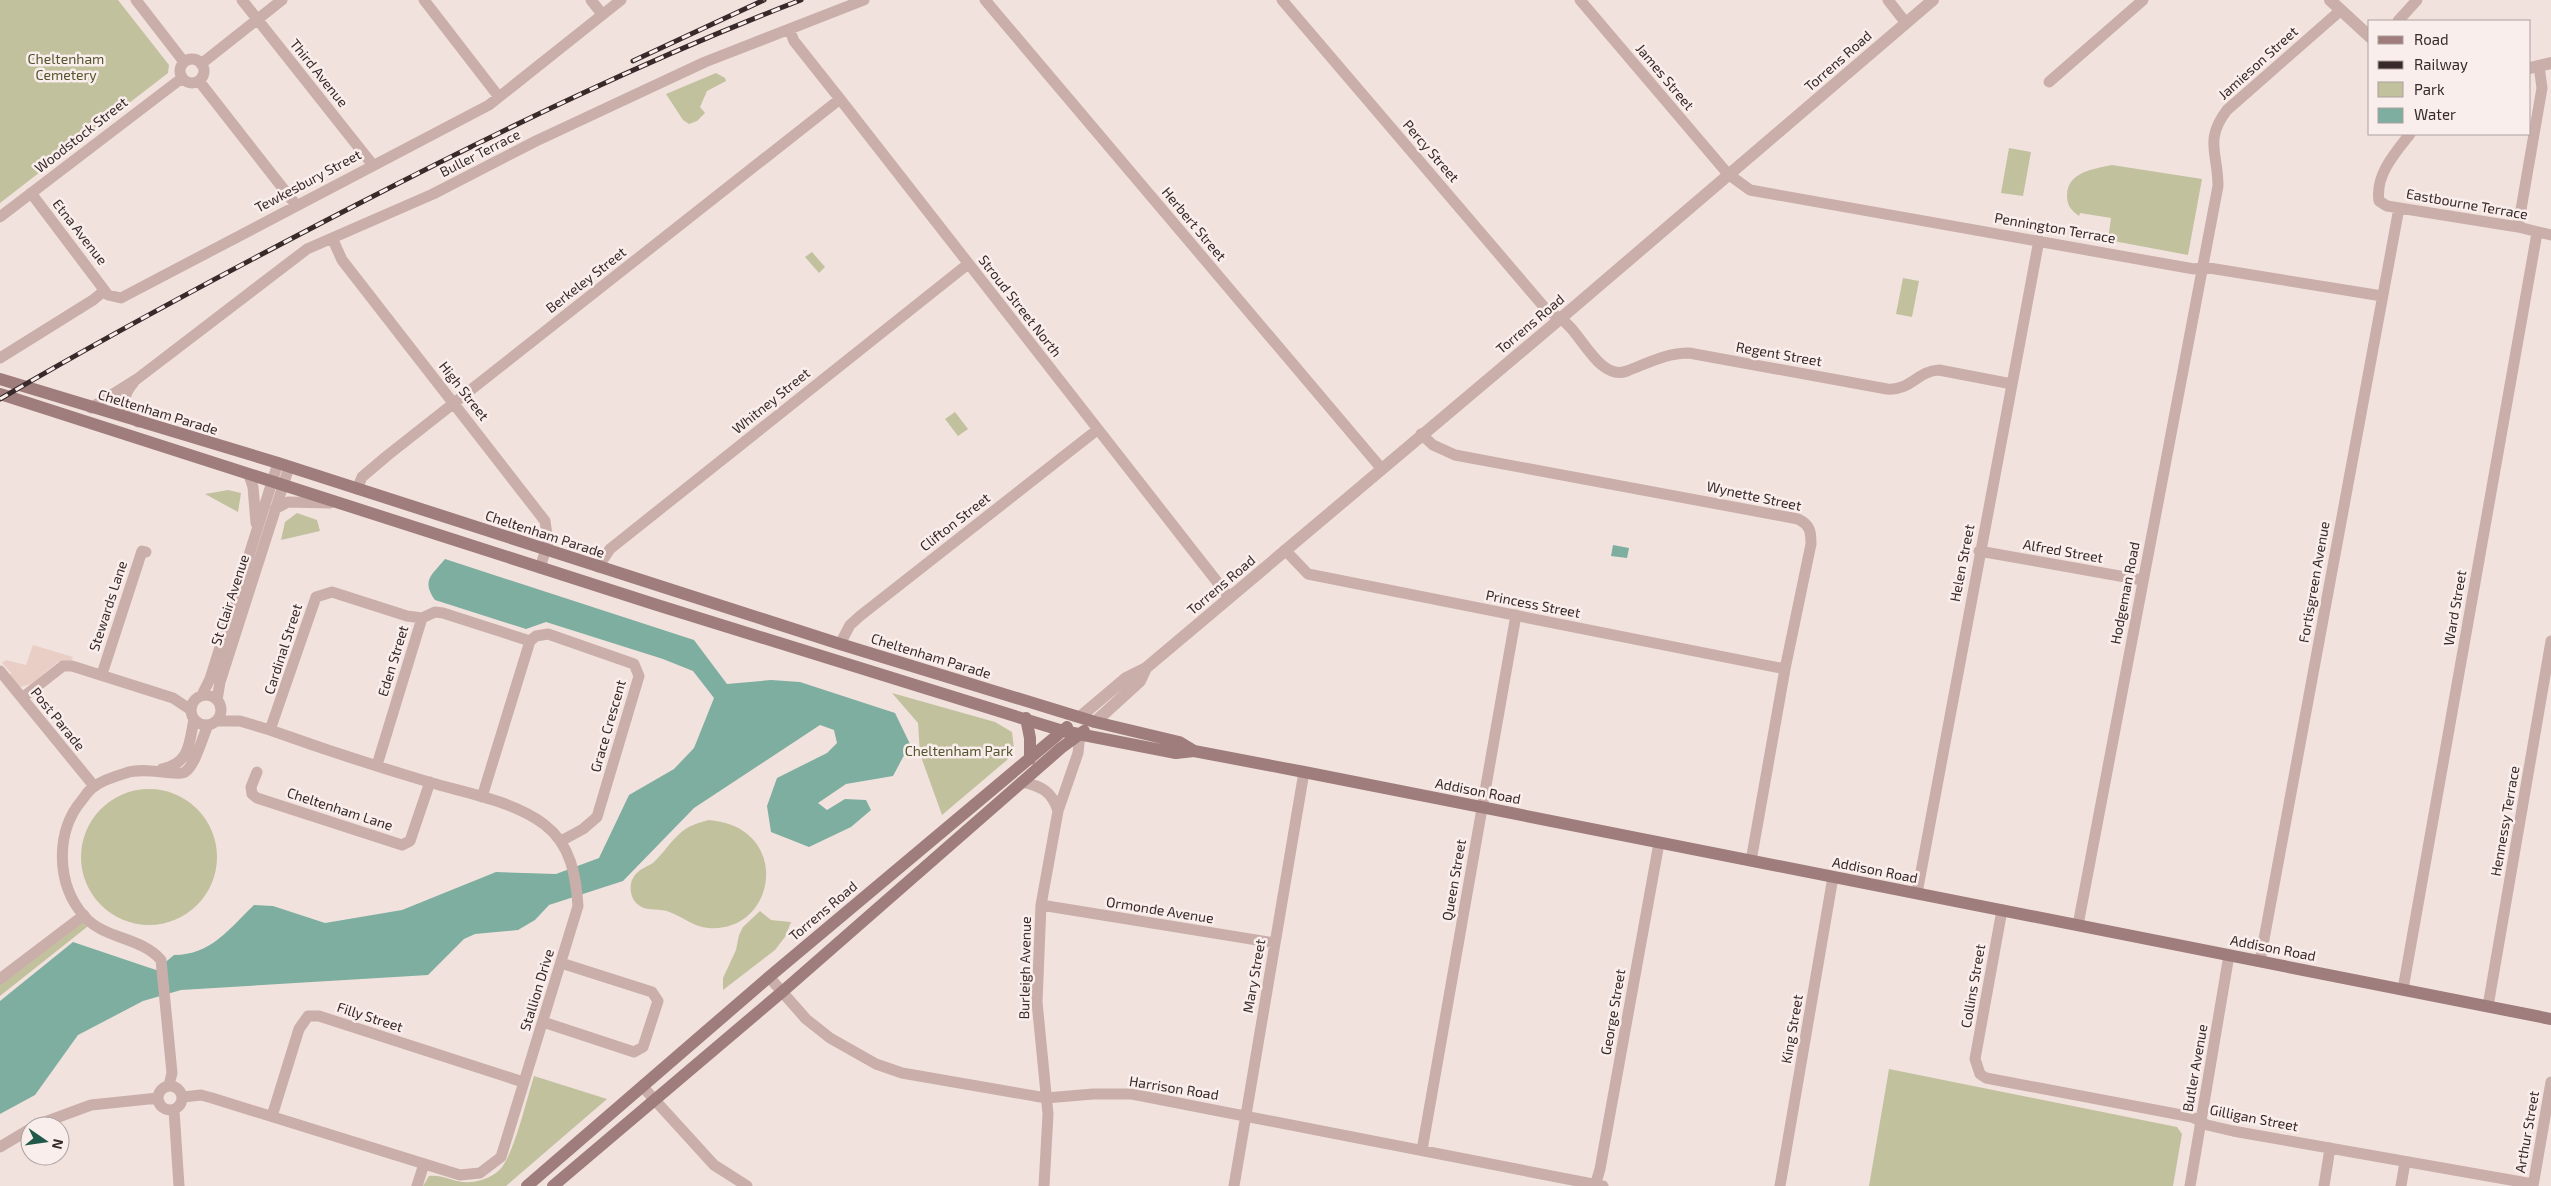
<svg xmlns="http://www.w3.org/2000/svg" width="2551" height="1186" font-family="'Exo 2',sans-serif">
<rect width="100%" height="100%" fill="#f2e2de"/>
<path fill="#c1c19e" d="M0,0h118l51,65 -1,8 -168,130z
M716,73l9,5 1,3 -19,10 -7,16 5,6 -8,8 -8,3 -6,-4 -17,-26z
M2009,148l22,4 -8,44 -22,-3z
M2112,165l90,14 -14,76 -80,-15 3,-22 -31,-5 -1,3c-7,-5 -12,-10 -12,-20 0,-24 26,-27 45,-31z
M812,252l13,15 -6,6 -14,-16z
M1903,278l16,3 -7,36 -16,-3z
M955,412l13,17 -10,7 -13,-17z
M228,490l13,3 -3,19 -33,-18z
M297,513l20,7 3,11 -39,9 4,-18z
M892,693l103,29 17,10 2,17 -7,11 -65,55 -22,-61 -2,-31z
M81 857a68 68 0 1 1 136 0a68 68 0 1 1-136 0Z
M709,820c84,7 68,113 0,108 -16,-1 -27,-12 -42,-17 -11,-3 -22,1 -31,-8 -8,-9 -7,-24 2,-31 4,-4 11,-6 16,-10 21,-21 23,-35 55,-42z
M760,911l11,9 20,2 -6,15 -10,13 -52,40v-12l13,-28 3,-15 4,-8z
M84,915l8,8 -92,73v-17z
M1889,1069l288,58 5,7 -9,52h-304z
M534,1076l73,23 -101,87h-83l6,-10c15,-2 27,8 42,6 11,-1 24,-6 31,-15 13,-17 25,-69 32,-91z"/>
<path fill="#e9cec6" d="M33,645l40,12 -2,5h-13l-27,22 -11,3 -11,-11 2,-3 -9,-10 4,-3 20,5z"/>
<path fill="#7eaea0" d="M1613,545l16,3 -2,10 -16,-2z
M445,559l249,81 33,44 44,-4 29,2 95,31 15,31 -17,32 -47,8 -28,19 9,7 18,-11 21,1 5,10 -20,17 -42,20 -38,-15 -4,-26 10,-28 50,-25 10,-10 -3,-13 -14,-5 -126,83 -71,73 -74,24 -14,15 -17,10 -43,4 -11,5 -36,36 -247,15 -38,11 -65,34 -43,60 -35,19v-113l73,-59 83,28 18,-15c37,0 55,-26 80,-50l19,1 52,17 77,-13 94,-38 60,2 43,-16 30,-63 45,-26 20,-21 20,-50 -21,-27 -30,-12 -117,-37 -20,7 -91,-29c-14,-20 -3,-25 10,-41z"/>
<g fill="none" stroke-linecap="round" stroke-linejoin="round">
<path stroke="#caaeaa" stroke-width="11" d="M136,0l48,62
M242,0l130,164
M424,0l75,97
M591,0l11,14
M985,0l396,468
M1282,0l263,308c7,6 16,10 22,16 16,14 34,57 60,47 21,-8 39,-18 62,-18l198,36c24,2 30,-18 52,-19l73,14
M1580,0l148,174 22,16 444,79 9,-2 179,29
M1888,0l18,23
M2398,21l19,-21
M790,31l4,10 46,58 389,498
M180 71a12 12 0 1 1 24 0a12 12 0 1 1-24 0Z
M201,64l81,-64
M199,81l97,124
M2049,82l94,-82
M2410,134c-15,19 -35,41 -31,67l8,5 131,21 33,8
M31,193l77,102 13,3 368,-193 132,-105
M0,217l182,-139
M2518,227l24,-139 -3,-22
M333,240l9,20 203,261 3,21 -8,26
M0,358l93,-58 11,-9
M134,382c-15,18 -9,24 4,40
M91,408l46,-29 170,-130 126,-55 103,-53 169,-79 159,-62
M1421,434l12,11 22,10 343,64c12,6 13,12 13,25l-26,125 -34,192
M249,475l4,12 3,36
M357,489l5,-12 26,-22 452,-356
M275,509l13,-7 42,1
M1285,550l23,24 477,95
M1979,551l163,29
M598,567l12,-18 358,-285
M840,644l10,-19 10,-9 237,-186
M0,671l94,115
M102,674l40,-123 4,1
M202,695l8,-16 68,-216
M191 710a15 15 0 1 1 30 0a15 15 0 1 1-30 0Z
M22,698l41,-32h9l101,32 18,12
M217,700l3,-18 69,-215
M270,730l46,-133 16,-5 75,24 15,2
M377,765l45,-147 13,-6 8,1 87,28
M162,769c28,-6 27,-25 32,-50
M257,772l-6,15 1,7 5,4 145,47 8,-4 20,-59
M1022,782c19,4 30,9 36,29
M482,797l48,-156 6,-5 12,-2 86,30 5,12 -42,141 -14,12 -22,12
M1917,893l122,-653
M1041,905l234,38
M2002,910l-27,149 5,15 6,4 206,39 15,8 26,6 300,53
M2078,925l140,-739c0,-33 -14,-46 9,-76l114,-100
M2260,961l139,-753
M769,977l37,42 24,19 46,26 26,9 144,25 47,-4h39l471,92
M0,979l84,-64
M2403,989l134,-756
M2488,1006l63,-365
M543,1022l91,30 9,-5 15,-46 -6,-9 -91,-29
M169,1085l3,-12 -11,-113c-21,-24 -56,-20 -77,-44 -28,-32 -29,-84 -2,-116 4,-5 7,-11 13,-14 8,-6 21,-10 31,-13 19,-7 50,4 59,-1 10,-6 18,-36 23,-47
M158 1098a12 12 0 1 1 24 0a12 12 0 1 1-24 0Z
M642,1086l72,79 33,21
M183,1097l18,-2 11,3 248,77 20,-2 21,-16 77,-251c-2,-30 -7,-61 -33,-81 -29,-23 -78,-32 -113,-42 -54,-16 -109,-34 -162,-53l-30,-9h-24
M174,1110l5,76
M272,1116l27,-87 9,-13h11l204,66
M34,1126l57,-21 67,-7
M0,1147l30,-18
M1422,1150l94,-535
M417,1186l7,-22
M1044,1186l4,-72 -11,-112 4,-97 17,-94 20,-58 2,-19
M1234,1186l70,-414
M1595,1186l5,-17 59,-326
M1780,1186l53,-309
M2190,1186l39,-231
M2324,1186l6,-38
M2401,1186l4,-24
M2533,1186l18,-104"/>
<path stroke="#caaeaa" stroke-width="12" d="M2330,0l40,37
M2530,68l21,-5
M1081,716l45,-38 20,-10 414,-349 373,-319
M1095,722l45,-41 6,-13"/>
<path stroke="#9e7d7c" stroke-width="12" d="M0,379l278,84 562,181 255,78 84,20 15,9
M0,394l657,211 406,126 113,22 18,-2 110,21 1247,247
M1026,718l4,20v21
M527,1186l242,-209 298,-250
M553,1186l229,-194 279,-244 23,-17"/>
<g stroke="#382a2a" stroke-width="5">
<path id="rail" d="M633,61l131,-61
M0,399c116,-68 236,-132 356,-194 145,-75 292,-146 445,-205"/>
</g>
<use href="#rail" stroke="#f9eeeb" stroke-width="3" stroke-dasharray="9" stroke-linecap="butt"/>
</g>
<g text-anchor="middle" stroke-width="5" stroke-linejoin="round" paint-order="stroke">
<g font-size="14" fill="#54552e" stroke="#f9eeeb">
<text x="66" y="64">Cheltenham<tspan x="66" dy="16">Cemetery</tspan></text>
<text x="959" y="756">Cheltenham Park</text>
</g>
<g font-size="14" fill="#382a2a" stroke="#f9eeeb">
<text transform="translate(1838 61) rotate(-41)" y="5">Torrens Road</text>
<text transform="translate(2258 63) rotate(-42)" y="5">Jamieson Street</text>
<text transform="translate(319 73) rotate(51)" y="5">Third Avenue</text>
<text transform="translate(1665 77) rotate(50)" y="5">James Street</text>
<text transform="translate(81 135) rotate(-38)" y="5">Woodstock Street</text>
<text transform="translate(1431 151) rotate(49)" y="5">Percy Street</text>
<text transform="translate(480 153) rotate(-27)" y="5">Buller Terrace</text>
<text transform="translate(308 181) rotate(-28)" y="5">Tewkesbury Street</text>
<text transform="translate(2467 204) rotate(10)" y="5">Eastbourne Terrace</text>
<text transform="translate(1194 224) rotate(50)" y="5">Herbert Street</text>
<text transform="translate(2055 228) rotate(10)" y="5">Pennington Terrace</text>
<text transform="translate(80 232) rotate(52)" y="5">Etna Avenue</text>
<text transform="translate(586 280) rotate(-38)" y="5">Berkeley Street</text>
<text transform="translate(1020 306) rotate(52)" y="5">Stroud Street North</text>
<text transform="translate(1530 324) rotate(-40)" y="5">Torrens Road</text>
<text transform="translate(1779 354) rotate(10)" y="5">Regent Street</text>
<text transform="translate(464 391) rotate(52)" y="5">High Street</text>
<text transform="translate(771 401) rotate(-39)" y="5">Whitney Street</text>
<text transform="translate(158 412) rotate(17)" y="5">Cheltenham Parade</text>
<text transform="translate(1754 496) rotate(12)" y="5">Wynette Street</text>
<text transform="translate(955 522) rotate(-38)" y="5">Clifton Street</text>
<text transform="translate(545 534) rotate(18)" y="5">Cheltenham Parade</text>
<text transform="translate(2063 551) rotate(10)" y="5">Alfred Street</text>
<text transform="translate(1962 563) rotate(-79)" y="5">Helen Street</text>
<text transform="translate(2314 582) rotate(-80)" y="5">Fortisgreen Avenue</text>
<text transform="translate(1221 585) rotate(-40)" y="5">Torrens Road</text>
<text transform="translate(2125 593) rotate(-79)" y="5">Hodgeman Road</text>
<text transform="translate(230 600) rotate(-72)" y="5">St Clair Avenue</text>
<text transform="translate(1533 604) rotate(11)" y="5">Princess Street</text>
<text transform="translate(108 606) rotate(-72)" y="5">Stewards Lane</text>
<text transform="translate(2455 608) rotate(-80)" y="5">Ward Street</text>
<text transform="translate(283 649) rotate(-72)" y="5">Cardinal Street</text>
<text transform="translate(931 656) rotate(17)" y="5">Cheltenham Parade</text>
<text transform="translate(393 661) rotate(-73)" y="5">Eden Street</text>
<text transform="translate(58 719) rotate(51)" y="5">Post Parade</text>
<text transform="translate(608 726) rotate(-74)" y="5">Grace Crescent</text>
<text transform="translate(1478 791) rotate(11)" y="5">Addison Road</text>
<text transform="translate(340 809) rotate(18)" y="5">Cheltenham Lane</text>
<text transform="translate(2505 821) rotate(-80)" y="5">Hennessy Terrace</text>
<text transform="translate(1875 870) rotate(11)" y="5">Addison Road</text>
<text transform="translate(1454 880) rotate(-80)" y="5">Queen Street</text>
<text transform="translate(1160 910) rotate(9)" y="5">Ormonde Avenue</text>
<text transform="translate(823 911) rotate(-40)" y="5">Torrens Road</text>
<text transform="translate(2273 948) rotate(11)" y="5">Addison Road</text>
<text transform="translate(1025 968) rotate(-89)" y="5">Burleigh Avenue</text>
<text transform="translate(1254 976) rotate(-80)" y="5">Mary Street</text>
<text transform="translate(1973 986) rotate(-80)" y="5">Collins Street</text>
<text transform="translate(537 990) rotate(-73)" y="5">Stallion Drive</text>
<text transform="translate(1613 1012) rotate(-80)" y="5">George Street</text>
<text transform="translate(370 1017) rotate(18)" y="5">Filly Street</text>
<text transform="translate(1792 1029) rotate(-80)" y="5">King Street</text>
<text transform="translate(2195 1068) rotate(-80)" y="5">Butler Avenue</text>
<text transform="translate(1174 1088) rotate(9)" y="5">Harrison Road</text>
<text transform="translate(2254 1118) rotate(11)" y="5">Gilligan Street</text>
<text transform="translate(2527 1132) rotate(-80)" y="5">Arthur Street</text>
</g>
</g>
<rect x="2368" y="20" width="162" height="115" fill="#f9eeeb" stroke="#aca09e"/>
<rect x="2378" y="36" width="25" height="8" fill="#9e7d7c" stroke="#aca09e"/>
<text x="2414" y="45" font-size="15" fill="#382a2a">Road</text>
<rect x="2378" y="61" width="25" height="8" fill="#382a2a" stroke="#aca09e"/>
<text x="2414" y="70" font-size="15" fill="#382a2a">Railway</text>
<rect x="2378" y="82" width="25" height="15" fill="#c1c19e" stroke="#aca09e"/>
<text x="2414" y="95" font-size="15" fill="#382a2a">Park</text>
<rect x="2378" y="108" width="25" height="15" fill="#7eaea0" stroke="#aca09e"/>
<text x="2414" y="120" font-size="15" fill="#382a2a">Water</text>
<g transform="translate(45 1141) rotate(103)"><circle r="24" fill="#f9eeeb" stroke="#aca09e"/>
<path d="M0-4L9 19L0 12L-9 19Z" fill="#205849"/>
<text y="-8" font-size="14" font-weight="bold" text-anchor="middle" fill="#382a2a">N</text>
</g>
</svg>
